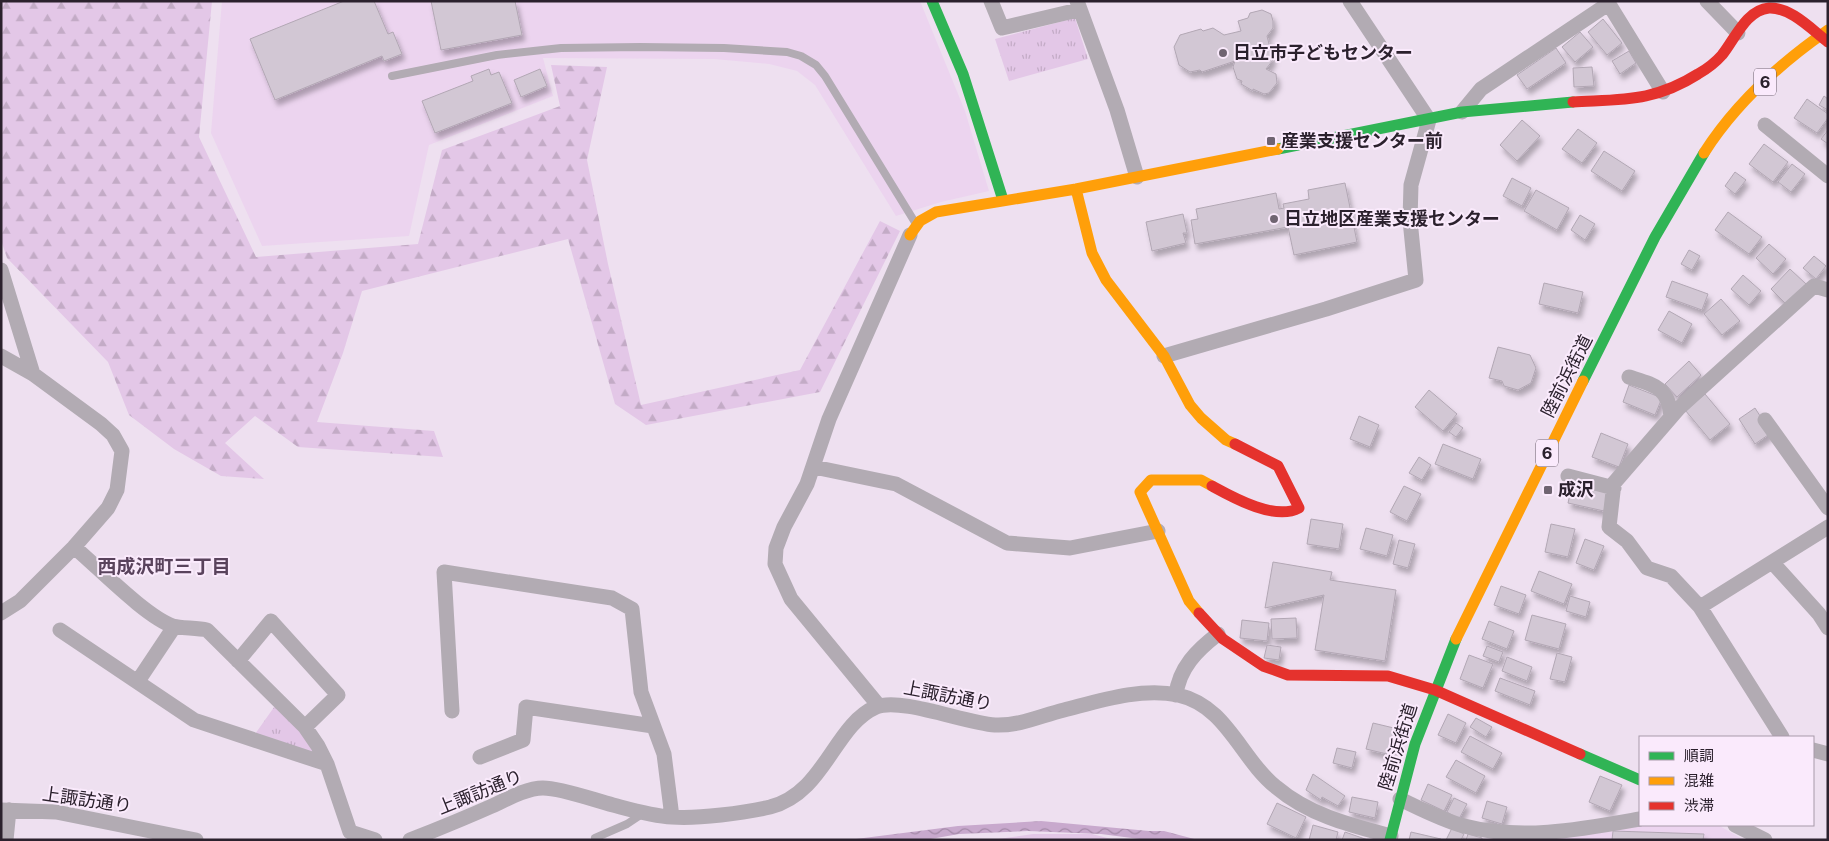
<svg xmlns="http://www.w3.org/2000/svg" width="1829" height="841" font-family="'Public Sans','Noto Sans JP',sans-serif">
<defs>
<pattern id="forest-firs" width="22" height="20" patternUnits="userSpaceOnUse" patternTransform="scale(1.25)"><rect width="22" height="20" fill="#e3c7e7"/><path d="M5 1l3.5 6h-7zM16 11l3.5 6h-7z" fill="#c3abc6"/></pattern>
<pattern id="park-tufts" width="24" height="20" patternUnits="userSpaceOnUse" patternTransform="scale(1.25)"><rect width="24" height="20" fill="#e3c7e7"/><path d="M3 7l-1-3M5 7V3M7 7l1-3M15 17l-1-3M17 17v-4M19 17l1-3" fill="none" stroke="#c3abc6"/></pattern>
<pattern id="water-waves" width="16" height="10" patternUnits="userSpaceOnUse" patternTransform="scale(1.25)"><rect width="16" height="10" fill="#c8a9cd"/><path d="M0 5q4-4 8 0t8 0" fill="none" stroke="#a389a7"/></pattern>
<filter id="shadow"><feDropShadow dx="3" dy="5.5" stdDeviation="2.5" flood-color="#0004"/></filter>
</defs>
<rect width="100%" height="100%" fill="#eee0f0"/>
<path fill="#ecd4ef" d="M222,1h698l45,110 24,80 -48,11 -45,14 -81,-131 -18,-14 -28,-7 -55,-5 -171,-1 10,38 -124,49 -20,91 -147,10 -51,-113z
M1640,825h78l26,15h-251l2,-6z"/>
<path fill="url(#forest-firs)" d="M1,1h211l-13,136 57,120 162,-13 24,-94 118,-44 -9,-41 56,2 -20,93 21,104 33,141 159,-35 80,-149 20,10 -80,161 -174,33 -31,-21 -47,-165 -206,52 -19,62 -26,69 117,9 9,26 -145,-10 -43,-31 -30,27 39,36 -43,-3 -47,-27 -45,-34 -21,-53 -101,-104 -6,-18z
M1033,834h59l23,6h-124z"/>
<path fill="url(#park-tufts)" d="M1075,18l13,41 -79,22 -14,-42z
M277,703l50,61 -74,-27z"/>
<path fill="url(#water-waves)" d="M1041,821l108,10h15l34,9h-51l-46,-6 -73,-3 -69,3 -34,6h-77l110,-14z"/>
<path fill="#d2c7d4" stroke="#b2a7b4" filter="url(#shadow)" d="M344,1h30l14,33 5,-2 9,22 -18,7 -2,-5 -107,44 -25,-61z
M431,1h84l7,34 -81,15z
M1262,10l9,4 2,7v7l-6,8 6,24 -7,9 10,5 1,9 -8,10 -5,1 -11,-5v2l-12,-7 1,-3 -5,-2 -4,-12 2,-6 -33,11 -2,-2 -10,2 -11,-7 -5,-18 6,-12 21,-6 2,2 10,-3 11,7 17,-4 -3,-10 10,-3 2,-5z
M1603,19l19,24 -15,12 -19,-23z
M1580,32l13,15 -18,15 -13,-15z
M1556,48l10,15 -39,26 -10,-14z
M1629,51l7,12 -16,11 -8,-13z
M1592,67l2,19 -20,1 -1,-19z
M489,69l2,6 8,-3 13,31 -77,30 -13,-32 51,-20 -2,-5z
M540,69l7,17 -26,11 -7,-17z
M1824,96l4,3v11l-9,-5z
M1807,99l21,15v4l-11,15 -23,-15z
M1522,120l18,16 -23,25 -17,-16z
M1578,129l19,14 -15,20 -20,-14z
M1828,130v14l-7,-5z
M1764,144l24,18 -15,20 -24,-18z
M1604,151l31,20 -13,20 -31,-20z
M1792,164l13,10 -14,18 -13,-10z
M1735,172l11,8 -11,14 -10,-8z
M1512,178l19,10 -9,18 -19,-10z
M1345,183l12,59 -63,13 -6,-28 -93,17 -4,-24 7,-1 -2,-10 80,-16 3,16 5,-1 -1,-4 26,-5 -1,-9z
M1536,190l33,18 -12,22 -33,-19z
M1728,212l34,25 -13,17 -34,-24z
M1183,214l4,19h-4l3,10 -34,8 -6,-29z
M1580,215l15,9 -10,16 -14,-10z
M1769,244l17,15 -13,15 -17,-16z
M1689,250l11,6 -8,14 -11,-6z
M1814,256l12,10 -10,13 -13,-11z
M1790,269l16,15 -20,20 -15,-15z
M1743,275l18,16 -12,14 -18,-16z
M1672,281l36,13 -6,16 -36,-13z
M1544,283l39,9 -5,21 -39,-9z
M1721,299l19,22 -18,14 -18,-21z
M1669,311l23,13 -10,19 -24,-13z
M1498,347l32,8 6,13 -5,15 -13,7 -14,-4 -2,-5 -13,-3z
M1689,361l12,14 -24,22 -12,-13z
M1629,385l33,13 -7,17 -32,-13z
M1429,390l28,24 -14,17 -28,-24z
M1705,394l25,30 -20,16 -25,-30z
M1755,408l16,25 -16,11 -16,-25z
M1359,416l20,9 -9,22 -20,-8z
M1456,423l7,5 -7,9 -7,-5z
M1601,433l27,11 -9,23 -27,-10z
M1443,444l38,15 -8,20 -38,-15z
M1419,457l12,8 -9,15 -13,-7z
M1573,481l35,9 -4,21 -36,-8z
M1404,486l17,8 -14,27 -17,-9z
M1311,519l32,5 -4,25 -32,-5z
M1551,524l24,5 -7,28 -23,-5z
M1366,528l27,7 -6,21 -27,-7z
M1585,539l19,7 -10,24 -18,-7z
M1399,540l16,4 -7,24 -15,-4z
M1273,562l59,10 -2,8 66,10 -11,71 -70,-11 9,-55 -59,13z
M1539,571l33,13 -8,20 -33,-13z
M1501,586l25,9 -7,19 -25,-9z
M1570,596l20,6 -4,15 -20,-6z
M1532,615l34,9 -7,25 -34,-9z
M1296,618l1,20 -25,1 -1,-20z
M1242,620l27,3 -2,18 -27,-3z
M1489,621l25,10 -7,18 -25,-10z
M1267,645l14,2 -2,13 -15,-2z
M1487,646l16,6 -4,10 -16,-6z
M1557,653l15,4 -7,25 -15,-3z
M1469,655l24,9 -10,24 -23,-9z
M1507,657l25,10 -5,14 -25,-10z
M1500,678l35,13 -5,14 -35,-14z
M1448,714l18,9 -10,20 -18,-8z
M1476,718l16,9 -6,10 -16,-10z
M1373,723l25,6 -7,26 -25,-6z
M1470,736l32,17 -9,16 -32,-17z
M1337,748l19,4 -4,16 -19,-5z
M1456,760l29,16 -9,17 -30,-16z
M1313,774l32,22 -7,10 -16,-9 -1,3 -15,-10z
M1600,776l22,9 -12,26 -21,-9z
M1428,784l24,11 -8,16 -23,-11z
M1352,797l26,5 -3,16 -26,-6z
M1454,798l13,6 -8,15 -12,-7z
M1487,801l20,6 -5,17 -20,-6z
M1277,803l29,14 -10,21 -29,-14z
M1313,825l25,7 -2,8h-27z
M1452,828l12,6 -3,6h-15z
M1613,831l91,3 -1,6h-91z
M1345,832l23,8h-26z
M1411,832l30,7 -1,1h-31z
M1468,834l14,4v2h-16z"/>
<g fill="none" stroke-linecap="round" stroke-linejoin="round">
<path stroke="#b2abb3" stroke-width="8" d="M392,76l105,-21 64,-7 79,-1 84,1 63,4 14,4 15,9 9,11 91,148
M595,838l32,-14 15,-10"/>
<path stroke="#b2abb3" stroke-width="15" d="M991,1l11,27 76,-18
M1077,1l40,109 20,67
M1607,1l56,91
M1707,1l31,32
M1462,112l19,-23 127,-85
M1765,125l63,51
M1,270l32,104
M1,356l32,18 68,50 12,11 9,16 -5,39 -9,18 -34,39
M1164,356l162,-47 90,-29 -6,-60 1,-35 18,-65 -79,-119
M1629,377c25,8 40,10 42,40
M1765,420l63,88
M814,467l82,17 111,59 63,5 88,-17
M1568,476l46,12
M1772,562l47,52 9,14
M1700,607l-29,-31 -24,-8 -20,-27 -18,-14 5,-44 64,-74 136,-123 14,4
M1,613l19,-12 54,-54c24,20 72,70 99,79 5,2 24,2 34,4l98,97 13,19 9,18 23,68 25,8
M60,630l134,90 133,44
M238,661l33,-40 67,74 -33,32
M138,681l36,-54
M1176,695c3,-27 21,-45 42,-61
M879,706l-88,-107 -16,-35 1,-16 8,-21 23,-43 22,-65 81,-184
M452,711l-8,-139 168,26 20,11 9,83 23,62 8,63
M1782,737l-82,-130 128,-80
M1813,750l15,4
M480,757l43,-17 3,-33 127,19
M1400,799c21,10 42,21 64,27 58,15 119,3 176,-7
M1,810l55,2 140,28
M1735,825l30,15
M6,840l3,-30
M410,840c28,-11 55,-22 82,-34 15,-7 35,-18 51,-18 18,0 51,12 70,17 19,5 39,11 59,12 26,2 72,-4 98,-10 55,-14 64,-82 106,-100 25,-10 89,16 119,18 25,1 45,-9 69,-15 35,-9 77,-23 114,-15 49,11 62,63 98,92 33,28 73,38 115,49"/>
<path stroke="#30b455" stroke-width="11" d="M932,1l31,73 40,126
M1278,149l184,-37 111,-10
M1583,381l72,-144 49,-84
M1580,754l60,26
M1390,840l25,-96 41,-105"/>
<path stroke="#ff9f0a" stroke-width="11" d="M1704,153c32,-50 75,-89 124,-123
M1076,189l16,64 14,27 58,76 26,49 11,13 25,22 9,4
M910,235l10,-14 16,-9 140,-23 202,-40
M1199,613l-10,-12 -49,-109 11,-12h50l11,6
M1456,639l127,-258"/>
<path stroke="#e5322d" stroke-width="11" d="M1573,102c49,-3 81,0 125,-28 9,-5 17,-11 24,-19 13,-16 24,-45 47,-47 22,-1 43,22 59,34
M1212,486c22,12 63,35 87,22l-21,-42 -43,-22
M1199,613l24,26 40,27 25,9 100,1 47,14 145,64"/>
</g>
<g fill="#6f6471" stroke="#faeafc" stroke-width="2">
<circle cx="1223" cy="53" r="5"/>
<rect x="1266" y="136" width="10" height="10" rx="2.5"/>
<circle cx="1274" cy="219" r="5"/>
<rect x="1543" y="485" width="10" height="10" rx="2.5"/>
</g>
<g text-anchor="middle" stroke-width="4" stroke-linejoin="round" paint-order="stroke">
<g fill="#faeafc" stroke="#695d6b" stroke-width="1">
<rect x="1754" y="68.5" width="22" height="27" rx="4"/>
<rect x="1536" y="439.5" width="22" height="27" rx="4"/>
</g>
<g font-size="16" font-weight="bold" fill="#2b212d">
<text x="1765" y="88">6</text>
<text x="1547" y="459">6</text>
</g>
<g font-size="18" font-weight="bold" fill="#2b212d" stroke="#faeafc" text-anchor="start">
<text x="1233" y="59">日立市子どもセンター</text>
<text x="1281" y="147">産業支援センター前</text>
<text x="1284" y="225">日立地区産業支援センター</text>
<text x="1558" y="496">成沢</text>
</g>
<g font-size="18" fill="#2b212d" stroke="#faeafc">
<text transform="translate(1567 376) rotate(-63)" y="6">陸前浜街道</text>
<text transform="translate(948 696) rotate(11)" y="6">上諏訪通り</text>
<text transform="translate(1398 747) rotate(-73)" y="6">陸前浜街道</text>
<text transform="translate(480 792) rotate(-22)" y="6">上諏訪通り</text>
<text transform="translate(87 800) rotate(8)" y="6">上諏訪通り</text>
</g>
<g font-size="19" font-weight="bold" fill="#59435c" stroke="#faeafc">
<text x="164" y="573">西成沢町三丁目</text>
</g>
</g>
<rect width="1829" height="841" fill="none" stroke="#2b212d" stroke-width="5"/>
<rect x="1639" y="736" width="175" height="90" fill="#faeafc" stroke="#a79aa9"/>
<rect x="1649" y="752" width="25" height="8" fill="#30b455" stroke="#a79aa9"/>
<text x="1684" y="761" font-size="15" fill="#2b212d">順調</text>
<rect x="1649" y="777" width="25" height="8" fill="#ff9f0a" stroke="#a79aa9"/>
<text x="1684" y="786" font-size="15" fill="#2b212d">混雑</text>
<rect x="1649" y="802" width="25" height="8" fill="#e5322d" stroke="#a79aa9"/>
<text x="1684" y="811" font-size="15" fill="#2b212d">渋滞</text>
</svg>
